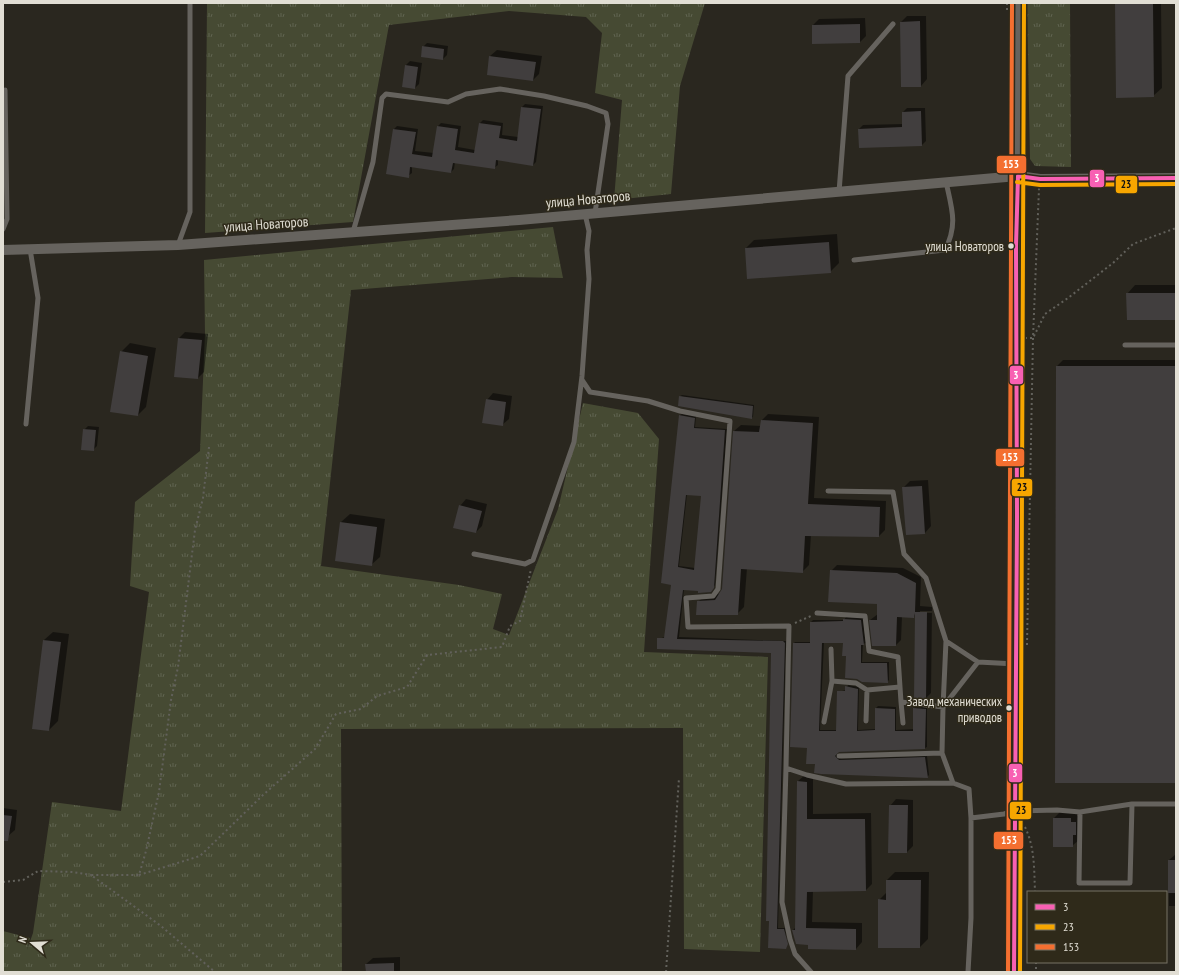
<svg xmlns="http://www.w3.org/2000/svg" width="1179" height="975" font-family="'PT Sans Narrow',sans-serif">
<defs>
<pattern id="grass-tufts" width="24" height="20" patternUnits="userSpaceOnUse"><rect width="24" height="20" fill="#464a33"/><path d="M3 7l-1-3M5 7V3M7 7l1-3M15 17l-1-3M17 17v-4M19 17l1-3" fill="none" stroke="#606450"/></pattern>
</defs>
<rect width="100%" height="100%" fill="#2a271f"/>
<path fill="url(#grass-tufts)" d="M207,3h498l-25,83 -9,108 -57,6 8,-100 -27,-7 7,-60 -16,-16 -77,-6 -120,14 -36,197 -148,11z
M1027,3h43l1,164 -36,-1 -5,-7z
M553,227l10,51 -51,-1 -161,13 -30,276 138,19 43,9 -9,35 16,6 49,-126 25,-106 55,10 21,26 -15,213 124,5 -8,295 -76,-3 -1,-221 -342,1 1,243h-339v-41l27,7 -3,12 6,-17 19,-131 69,9 28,-219 -19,-6 5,-84 65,-51 5,-117 -1,-74z"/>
<path fill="#0007" fill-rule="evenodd" d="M1117,3h44l1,85 -9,8 -37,-91z
M907,16h19l1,63 -6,7 -20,-64z
M865,18l1,18 -6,6 -47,-17 6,-6z
M427,43l21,3 -1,9 -4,4 -20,-12z
M497,50l45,6 -3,18 -6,6 -43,-24z
M410,61l12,2 -3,21 -4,4 -9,-23z
M525,104l18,2 -7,56 -3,3 -35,-6v6l-4,3 -39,-6 -1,7 -3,3 -39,-5v6l-4,3 -14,-47 3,-3 21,3 -3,22 19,2 4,-27 3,-3 20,3 -3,21 17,3 5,-27 3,-3 20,3 -1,12 16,2 4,-30z
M907,108h18l1,33 -4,4 -63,-16 4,-4 40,-1v-12z
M837,234l2,29 -9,9 -84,-24 8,-8z
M1135,285h41v34l-49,-25z
M185,332l23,2 -4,38 -6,6 -19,-40z
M130,343l26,5 -10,59 -8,8 -17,-63z
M1063,360h113v422l-119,-416z
M493,393l19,3 -3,23 -7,6 -15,-25z
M682,395l72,10 -1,12 -2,1 -71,-22z
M682,414l14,2 -1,11 32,2 -12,156 -3,4h-28l-5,48 107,4 -8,287h7l2,18 -1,2 -17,-1 3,-295 -114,-13 7,-2 7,-53 8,-169zM687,494l15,1 -7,73 -16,-2z
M768,414l51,3 -5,81 72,3 -1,29 -6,6 -68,-1 -2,30 -7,7 -55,-4 -3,39 -7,7 -39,-12 7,-7 15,-1 3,-4 11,-159 7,-6 20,1 1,-6z
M88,426l11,1 -2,19 -4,4 -9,-20z
M928,480l3,46 -6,7 -21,-46 6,-6z
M466,499l21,5 -5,22 -6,6 -16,-26z
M350,514l35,5 -5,38 -9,8 -30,-43z
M837,565l66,3 18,9 -1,29 12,1 -1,86 -6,6 -9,-84 -2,2h-12l-1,23 -5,5h-23l-3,-25 8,-6 1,-11 -48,-32zM920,611h12v2h-12z
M846,617l17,1 3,25 -3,1 -1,18h27v18l-2,2 -40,-27 -3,-13h-20l-4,88h17l1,-38 8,-2 2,-5 11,2 -1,43 18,-1v-21l2,-2 18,1v23l18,-1v-21l2,-2 11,2v39l-2,1 -86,3 -3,3 5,5 86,-3 2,19 -2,2 -111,-14 -8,-16 -14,-104 1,-1h16v-20l2,-2h31z
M53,632l16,2 -11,87 -9,9 -5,-90z
M805,775l8,1v38l58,-1 1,71 -6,6 -53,1 -1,31 50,1v19l-6,7 -47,-5 -16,-14 3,-3 2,-146z
M896,799l17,1v46l-6,6 -17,-46z
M3,808l14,2 -2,20 -7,6 -5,-1z
M1060,812h17v4h5l-3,24 -7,6h-18v-28z
M1176,854v52h-7v-46z
M895,872h34l-1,67 -8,8 -41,-47 8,-8v-12z
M400,957v15h-33l-1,-8 7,-6z"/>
<path fill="#413e3e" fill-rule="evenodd" d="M1115,4h38l1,93 -38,1z
M920,21l1,66h-20l-1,-65z
M860,24v19l-48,1v-19z
M422,46l22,3 -1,11 -22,-3z
M489,56l47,6 -3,19 -46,-6z
M405,65l13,2 -3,22 -13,-2z
M521,107l20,2 -8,57 -37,-6 -1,9 -42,-6 -2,10 -41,-6 -1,11 -23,-4 7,-45 23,3 -4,22 20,3 5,-31 21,3 -3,21 19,3 5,-30 22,3 -2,12 18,3z
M921,111l1,35 -63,2 -1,-19 44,-2v-15z
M829,242l2,31 -84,6 -2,-31z
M1126,293h50v27h-49z
M178,338l24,2 -4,39 -24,-2z
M120,351l28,5 -10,60 -28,-4z
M1056,366h120v417h-121z
M679,396l74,10 -1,13 -74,-13z
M486,399l20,3 -3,24 -21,-3z
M679,415l16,3 -1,10 31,2 -11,158 -3,4 -13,1v-2l-15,-1 -6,49 106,2 2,2 -8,286h7l4,15 -2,5 -18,-1 1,-27h-3l5,-268 -114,-4v-11h7l7,-53 -10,-2zM686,495l15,1 -7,74 -16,-3z
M761,420l52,3 -5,81 72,3 -1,30 -74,-1 -2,37 -62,-4 -3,46h-42l1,-14 18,-1 7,-11 11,-158 26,1z
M83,429l13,1 -2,21 -13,-1z
M922,486l3,48 -19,1 -4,-48z
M459,505l23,6 -6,22 -23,-5z
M340,522l37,5 -5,39 -37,-5z
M830,570l67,3 19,10 -1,29h12l-1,89 -12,-1 1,-87 -1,5 -17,-1 -1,29h-24l-3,-26h8v-16l-49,-2z
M843,619l18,1 3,25h-3v18h26l1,20 -26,-1 -5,-3 -12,-1 1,-22h-4l1,-13h-21l-3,88h17l1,-40h8v-5l13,3 -1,42 18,-1v-22l20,1v22h18v-23l13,1 -1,40 -86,3 -4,4 4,4 86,-3 3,21 -107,-4 -7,-1 1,-9h-9l1,-16 -17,-1 3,-104h17v-21l33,-1z
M43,640l18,2 -12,89 -17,-2z
M797,781l10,1v37h58l1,72 -59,1 -1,36 50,1v21l-48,-1v-4l-12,-1 -4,-14h3z
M889,805h19l-1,48h-19z
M3,815l9,1 -4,25h-5z
M1053,818h18v4h5v13h-3v12h-20z
M1168,860h8v33h-8z
M886,880h35l-1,68h-42v-49l8,1z
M394,963v9h-28l-1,-8z"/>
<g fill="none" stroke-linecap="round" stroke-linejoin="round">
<path stroke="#62615b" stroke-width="2" stroke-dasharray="2 3" stroke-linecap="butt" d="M1007,3v9
M1025,338h8l12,-24 23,-16 45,-35 20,-19 43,-16
M209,447l-6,51 -8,32 -17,137 -7,33 -12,92 -13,59 -7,24h-48l70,51 54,46
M795,623l16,-7
M1027,645l6,-307 6,-150
M1025,827c10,21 9,42 10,65
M139,875l61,-19 63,-61 52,-46 21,-35 25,-5 16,-13 30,-9 20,-32 75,-8 8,-21 10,-5 11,-52
M3,882l20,-2 15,-9 35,1 18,3
M1036,962v10
M666,972l13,-194"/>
<path stroke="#66635e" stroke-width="5" d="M839,192l9,-116 45,-52
M3,229l4,-10 -2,-129
M353,232l20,-70 9,-64 4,-4 62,8 18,-8 34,-5 44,7 43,10 19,7 2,11 -13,89
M178,245l12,-33v-209
M854,260l91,-10c13,-25 7,-41 1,-68
M1125,345h51
M582,380l8,12 58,9 32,10 50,10 -12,168 -5,7 -27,2 2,29 101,-1 -3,142 21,7 39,9 107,-1 16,6 2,29
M26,424l12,-126 -8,-49
M828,491l65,1 11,62 22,24 20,63 32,21
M474,554l51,10 8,-4 41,-118 8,-66 7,-97 -2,-29 2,-19 -4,-17
M817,613l48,3 4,35 29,6 3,45 42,5 3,-66
M831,649l1,32
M901,702l2,21
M866,721l1,-31
M824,722l8,-41 24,2 11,7 33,-3
M839,756l103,-3
M786,768l-4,134 8,37 5,15 16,18
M953,783l-11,-30 1,-46 35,-45 38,2
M1080,812l-1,71h51l2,-79
M968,972l3,-54v-100l33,-4 10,-3 43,-1 23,2 52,-8h44"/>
<path stroke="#66635e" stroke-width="10" d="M3,250l175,-5 341,-25 499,-44 22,3 136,-1
M1014,972l4,-969"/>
<g stroke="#2f2a1a" stroke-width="7">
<path id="bus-1" d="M1018,176l22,3 136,-1
M1014,972l3,-456 -1,-270 2,-70"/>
</g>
<g stroke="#2f2a1a" stroke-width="7">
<path id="bus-2" d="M1017,182l23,3 136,-1
M1020,972l4,-969"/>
</g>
<g stroke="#2f2a1a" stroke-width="7">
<path id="bus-3" d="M1008,972l4,-969"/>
</g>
<use href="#bus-1" stroke="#f860b3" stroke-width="4"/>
<use href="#bus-2" stroke="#f7a600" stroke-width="4"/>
<use href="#bus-3" stroke="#f46f30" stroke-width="4"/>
</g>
<g fill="#e1ded4" stroke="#2f2a1a" stroke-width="1.5">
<circle cx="1011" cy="246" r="3.5"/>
<circle cx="1009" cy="708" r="3.5"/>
</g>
<g text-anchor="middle" stroke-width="3" stroke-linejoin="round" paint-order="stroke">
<g font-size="13" fill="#e1ded4" stroke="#2f2a1a" text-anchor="end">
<text x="1004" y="251">улица Новаторов</text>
<text x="1002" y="706">Завод механических<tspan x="1002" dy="16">приводов</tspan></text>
</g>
<g font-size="14" fill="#e1ded4" stroke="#2f2a1a">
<text transform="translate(588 199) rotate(-5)" y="5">улица Новаторов</text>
<text transform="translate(266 224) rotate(-4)" y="5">улица Новаторов</text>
</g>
</g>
<g stroke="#2f2a1a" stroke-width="1.5">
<rect x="996" y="155" width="31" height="19" rx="4" fill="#f46f30"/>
<rect x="1089" y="169" width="16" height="19" rx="4" fill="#f860b3"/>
<rect x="1115" y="175" width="23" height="19" rx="4" fill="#f7a600"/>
<rect x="1009" y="365" width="15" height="20" rx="4" fill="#f860b3"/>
<rect x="995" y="448" width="30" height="19" rx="4" fill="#f46f30"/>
<rect x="1011" y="478" width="22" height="19" rx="4" fill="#f7a600"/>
<rect x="1008" y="763" width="15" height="20" rx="4" fill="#f860b3"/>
<rect x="1009" y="801" width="23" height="19" rx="4" fill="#f7a600"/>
<rect x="993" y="831" width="31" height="19" rx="4" fill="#f46f30"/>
</g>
<g font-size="11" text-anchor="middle" font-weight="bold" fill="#fff">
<text x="1011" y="168">153</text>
<text x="1097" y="182">3</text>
<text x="1016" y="379">3</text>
<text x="1010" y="461">153</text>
<text x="1015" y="777">3</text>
<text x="1009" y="844">153</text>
</g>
<g font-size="11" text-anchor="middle" font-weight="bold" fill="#111">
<text x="1126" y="188">23</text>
<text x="1022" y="491">23</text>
<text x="1021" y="814">23</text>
</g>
<rect width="1179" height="975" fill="none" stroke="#e1ded4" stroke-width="8"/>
<rect x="1027" y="891" width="140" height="72" fill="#2f2a1a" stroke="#767264"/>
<rect x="1035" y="904" width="20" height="6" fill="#f860b3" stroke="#767264"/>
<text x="1063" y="911" font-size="12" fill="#e1ded4">3</text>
<rect x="1035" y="924" width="20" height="6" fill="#f7a600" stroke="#767264"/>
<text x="1063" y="931" font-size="12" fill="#e1ded4">23</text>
<rect x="1035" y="944" width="20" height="6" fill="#f46f30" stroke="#767264"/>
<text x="1063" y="951" font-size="12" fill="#e1ded4">153</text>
<g transform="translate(32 943) rotate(289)" stroke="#2f2a1a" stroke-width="3" paint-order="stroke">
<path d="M0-3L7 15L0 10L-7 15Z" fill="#e1ded4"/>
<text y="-6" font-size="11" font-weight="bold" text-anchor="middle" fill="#e1ded4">N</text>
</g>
</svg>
